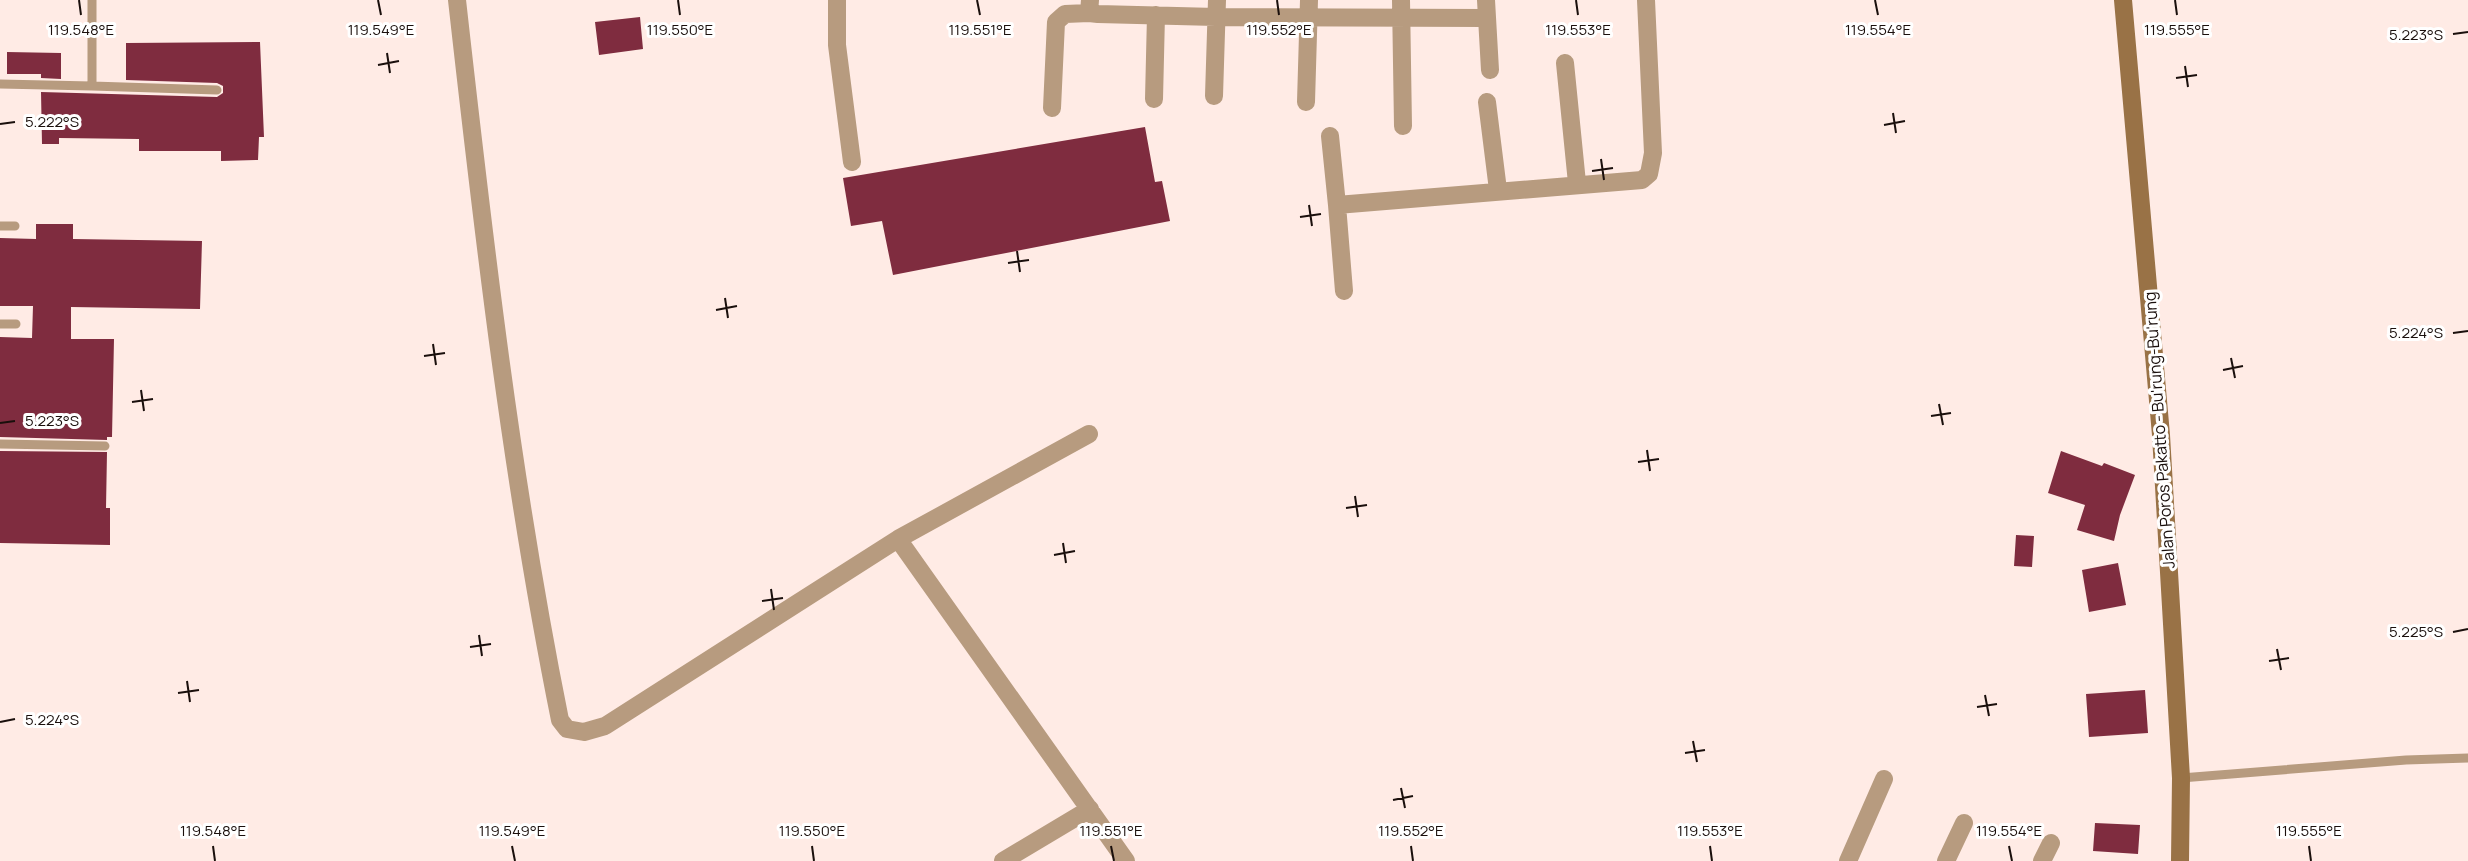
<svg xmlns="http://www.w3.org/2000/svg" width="2468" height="861" font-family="Manrope,sans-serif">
<rect width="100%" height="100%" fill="#ffebe5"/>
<path fill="#7f2c3f" d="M640,17l3,32 -44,6 -4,-33z
M260,42l4,95h-5l-1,23 -37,1v-10h-82v-12l-80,-1v6h-17l-1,-52 176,5 6,-4v-7l-6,-3 -91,-3v-37z
M7,52l54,1v26l-20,-1v-4h-34z
M1145,127l10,55 7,-1 8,40 -277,54 -11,-54 -31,5 -8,-48z
M36,224h37v15l129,2 -2,68 -129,-2v32h43l-2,98h-5v3l-107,-3v-100l32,1 1,-32h-33v-68l36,1z
M0,451l107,1 -1,56h4v37l-110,-2z
M2061,451l41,15 2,-3 31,12 -15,40 -6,26 -37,-11 8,-25 -37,-12z
M2016,535l18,1 -2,31 -18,-1z
M2118,563l8,42 -37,7 -7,-42z
M2145,690l3,43 -59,4 -3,-43z
M2095,823l45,2 -2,29 -45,-3z"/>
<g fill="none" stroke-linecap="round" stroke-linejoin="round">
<path stroke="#b79b7f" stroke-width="9" d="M0,84l92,2v-86
M92,86l125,4
M0,226h15
M0,324h16
M0,444l105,2
M2181,778l225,-18 62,-2"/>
<path stroke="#b79b7f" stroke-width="18" d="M457,0c27,241 55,482 103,720l7,9 17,3 21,-6 293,-187 191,-105
M837,0v45l15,117
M1090,0l-1,13 9,1 118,3 269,1
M1401,0l2,126
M1486,0l4,70
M1565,63l12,120
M1214,96l3,-96
M1154,99l2,-84
M1306,102l3,-102
M1487,102l11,88
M1052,108l4,-86 9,-8 24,-1
M1330,136l7,69 305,-25 7,-6 4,-21 -7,-153
M1337,205l7,86
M898,539l228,322
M1003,861l87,-52
M1848,861l36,-82
M1946,861l18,-38
M2042,861l9,-18"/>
<path stroke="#997246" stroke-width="18" d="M2123,0l38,435 20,343 -1,83"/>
</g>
<path fill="none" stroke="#1a0f0c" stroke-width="2" d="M79,0l2,15M378,0l3,15M678,0l2,15M977,0l3,15M1277,0l2,15M1576,0l2,15M1875,0l3,15M2175,0l2,15M2453,34l15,-2M387,53l3,20M378,65l21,-4M2185,66l3,21M2176,78l21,-3M1893,113l3,20M0,124l15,-2M1884,125l21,-4M1601,159l3,21M1592,171l21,-3M1309,205l3,21M1300,217l21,-3M1017,251l3,21M1008,263l21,-3M725,298l3,20M716,310l21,-4M2453,333l15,-2M433,344l3,21M424,356l21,-3M2231,358l4,20M2223,370l20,-4M141,390l3,21M132,402l21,-3M1939,404l4,21M1931,416l20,-3M0,423l15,-2M1647,450l3,21M1638,462l21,-3M1355,496l3,21M1346,508l21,-3M1063,543l3,20M1054,555l21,-4M771,589l3,21M762,601l21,-3M2453,632l15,-3M479,635l3,21M470,647l21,-3M2277,649l4,21M2269,661l20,-3M187,681l3,21M178,693l21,-3M1985,695l4,21M1977,707l20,-3M0,722l15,-3M1693,741l4,21M1685,753l20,-3M1401,788l4,20M1393,800l20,-4M213,846l2,15M512,846l3,15M812,846l2,15M1111,846l3,15M1411,846l2,15M1710,846l2,15M2009,846l3,15M2309,846l2,15"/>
<g text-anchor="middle" stroke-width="6" stroke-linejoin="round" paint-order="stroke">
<g font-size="16" fill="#1a0f0c" stroke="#fff">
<text transform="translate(2159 430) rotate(-94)" y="6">Jalan Poros Pakatto - Bu'rung-Bu'rung</text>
</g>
</g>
<g font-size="15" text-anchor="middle" fill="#1a0f0c" stroke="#fff" stroke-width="6" stroke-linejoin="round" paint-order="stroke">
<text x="81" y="35">119.548°E</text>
<text x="381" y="35">119.549°E</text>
<text x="680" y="35">119.550°E</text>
<text x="980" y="35">119.551°E</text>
<text x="1279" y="35">119.552°E</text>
<text x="1578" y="35">119.553°E</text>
<text x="1878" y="35">119.554°E</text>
<text x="2177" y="35">119.555°E</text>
<text x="2416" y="40">5.223°S</text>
<text x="52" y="127">5.222°S</text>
<text x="2416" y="338">5.224°S</text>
<text x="52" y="426">5.223°S</text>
<text x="2416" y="637">5.225°S</text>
<text x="52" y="725">5.224°S</text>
<text x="213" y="836">119.548°E</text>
<text x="512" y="836">119.549°E</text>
<text x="812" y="836">119.550°E</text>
<text x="1111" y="836">119.551°E</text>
<text x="1411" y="836">119.552°E</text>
<text x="1710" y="836">119.553°E</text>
<text x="2009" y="836">119.554°E</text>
<text x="2309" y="836">119.555°E</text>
</g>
</svg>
